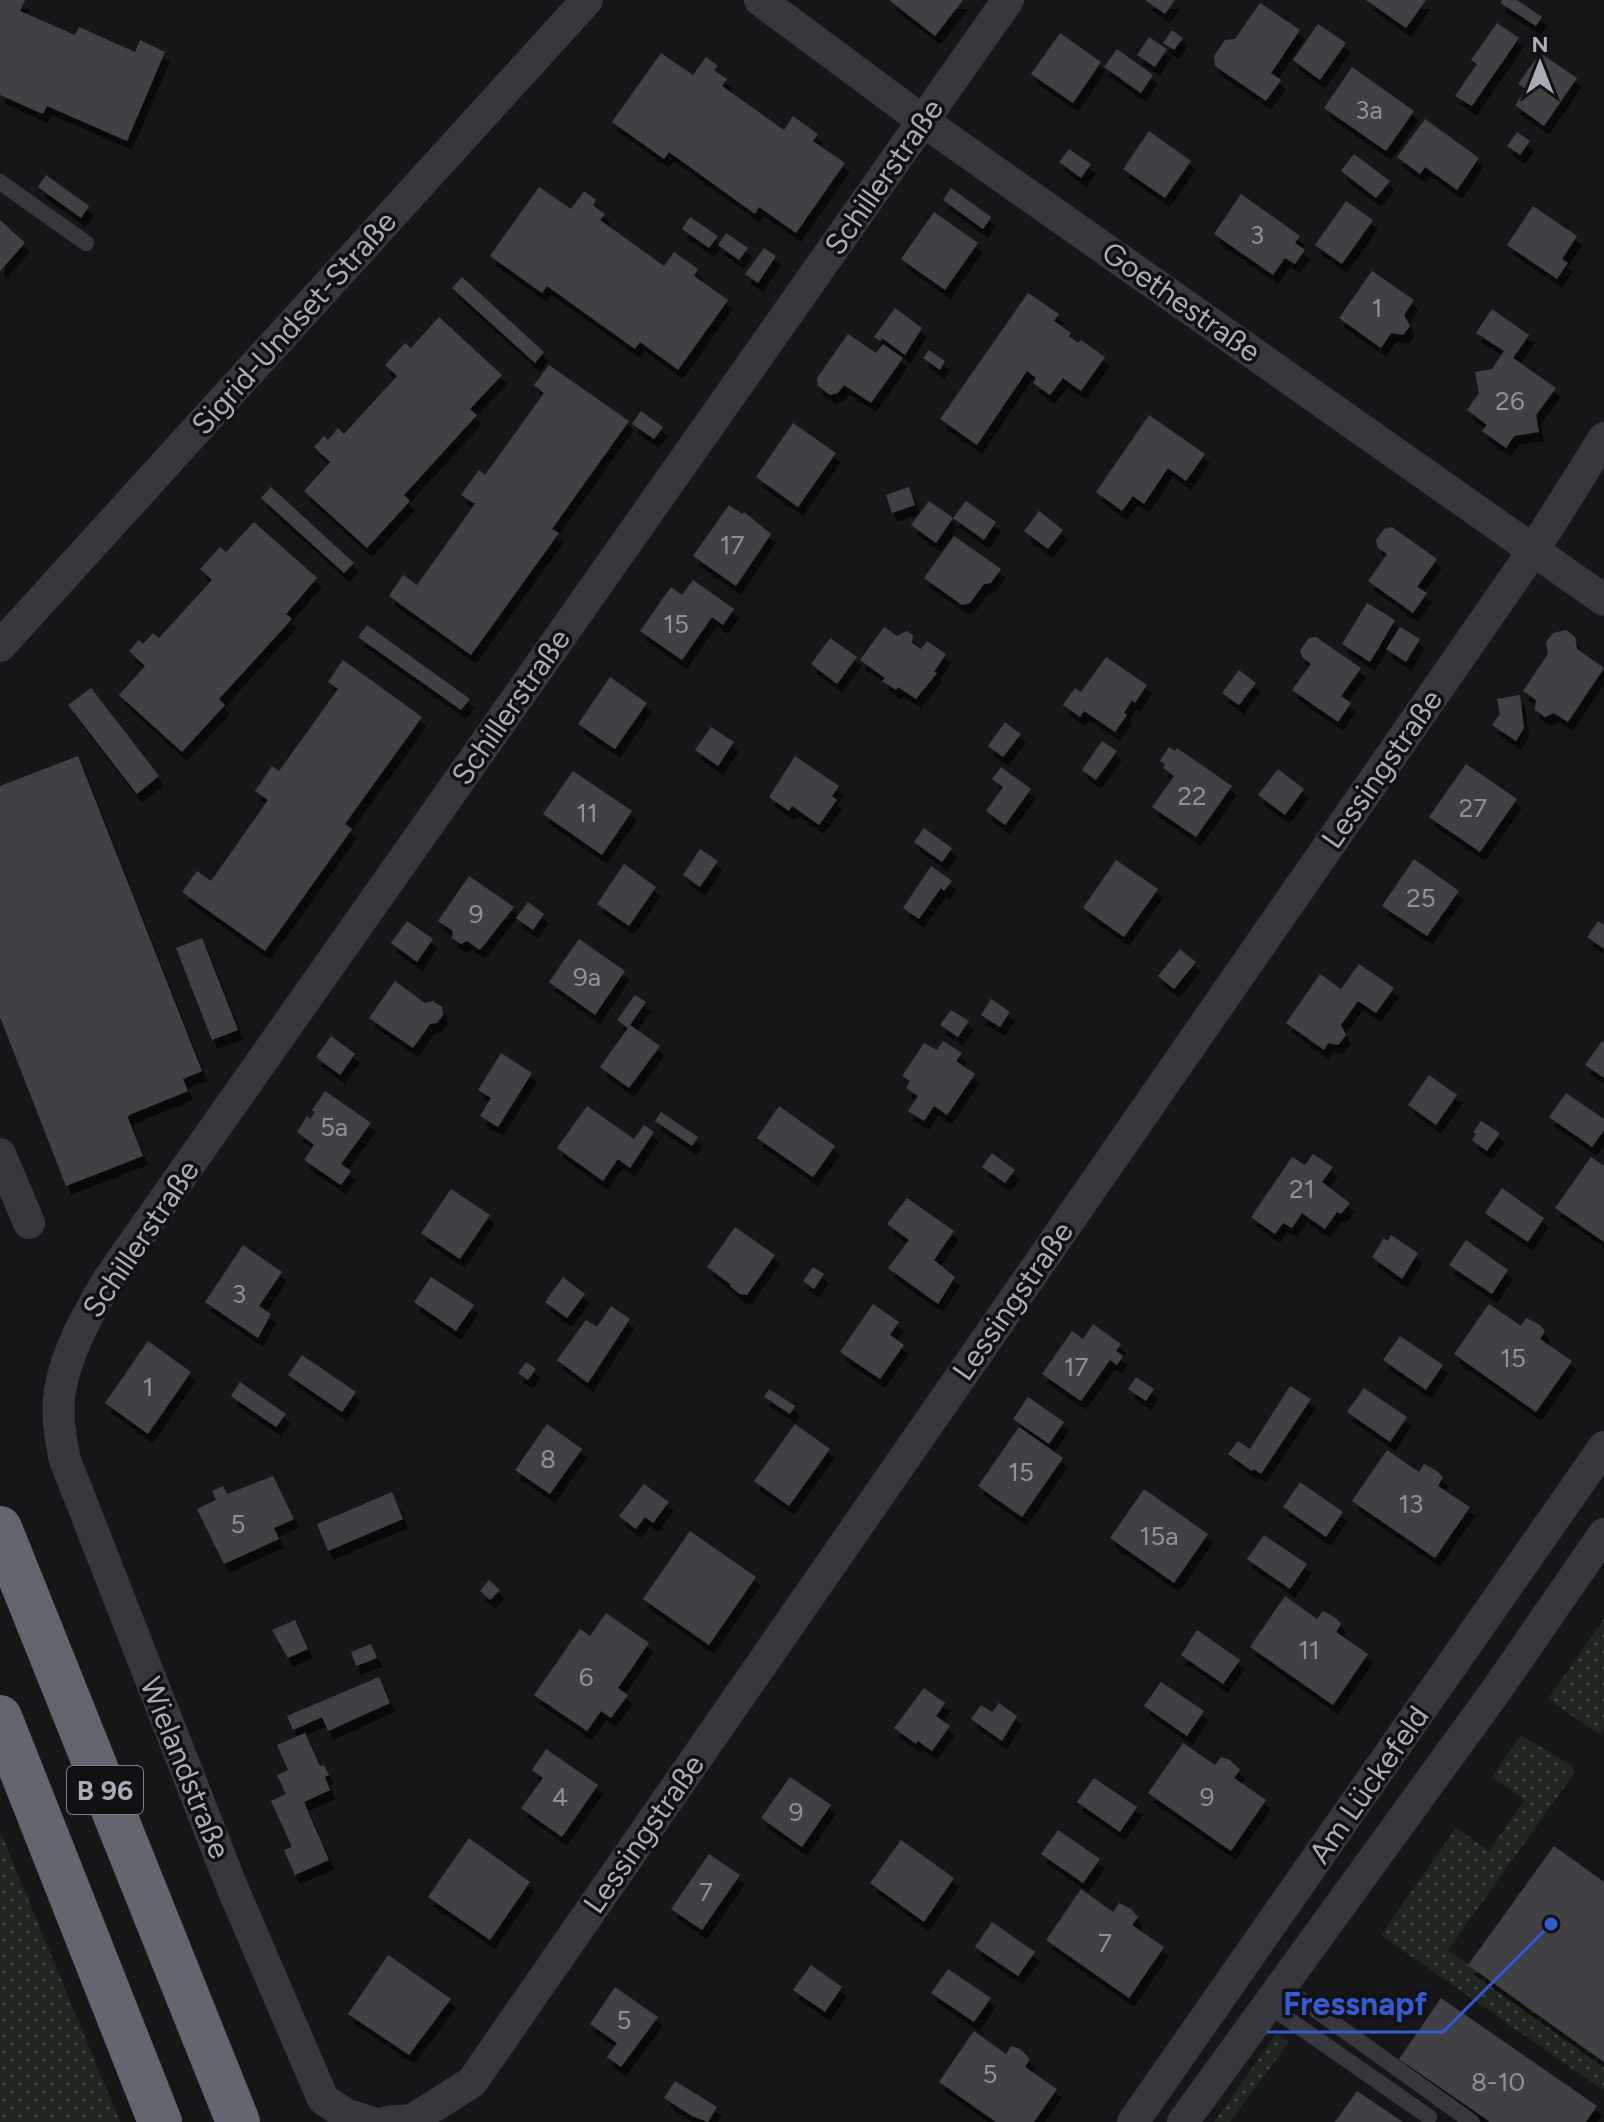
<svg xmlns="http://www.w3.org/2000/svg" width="1604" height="2122" font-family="Figtree,sans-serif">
<defs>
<pattern id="grass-dots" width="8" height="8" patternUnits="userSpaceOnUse" patternTransform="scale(2)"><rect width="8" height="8" fill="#1e261f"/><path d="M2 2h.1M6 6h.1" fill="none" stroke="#3c433d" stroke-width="1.8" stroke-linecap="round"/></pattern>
<filter id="shadow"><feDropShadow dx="5" dy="9" stdDeviation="0" flood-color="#0009"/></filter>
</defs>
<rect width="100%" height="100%" fill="#161618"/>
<path fill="url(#grass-dots)" d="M1604,1619v110l-4,6 -52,-36z
M1521,1735l51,31 3,6 -127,178 156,112v29l-223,-156 75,-107 33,23 36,-51 -33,-23z
M0,1831l120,291h-120z
M1276,2034l13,8 -59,80h-16z"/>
<path fill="#404145" filter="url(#shadow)" d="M0,0h25l-5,11 55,24 4,-8 56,25 5,-12 25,12 -38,89 -80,-35 -4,8 -43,-19z
M889,0h74l-28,36z
M1145,0h30l-10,14z
M1366,0h60l-20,28z
M1502,0h15l25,17 -6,9 -36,-23z
M1260,3l40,27 -29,43 10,7 -15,21 -51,-35 -1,-10 11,-16 10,-1z
M1497,23l22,15 -47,68 -17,-10 22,-32 -6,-4z
M1318,24l28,19 -26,37 -27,-20z
M1172,30l11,8 -9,12 -11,-7z
M1060,33l41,29 -28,41 -42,-29z
M1149,37l18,12 -12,18 -18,-12z
M1117,49l36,26 -12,18 -37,-26z
M661,53l32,22 13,-18 12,9 -4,4 13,9 -5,7 62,44 9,-14 25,18 -5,7 32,22 -49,70 -37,-26 -4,7 -86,-62 -5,7 -52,-37z
M1540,53l37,25 -33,48 -29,-21 11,-16 -8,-5z
M1352,67l62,44 -28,40 -62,-43z
M1425,119l54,39 -22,32 -32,-23 -5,7 -23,-17z
M1149,131l42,30 -26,37 -42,-29z
M1517,132l13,9 -10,14 -13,-9z
M1069,149l22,15 -10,14 -22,-16z
M1354,154l36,27 -14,17 -35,-27z
M46,175l43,31 -8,12 -43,-31z
M539,187l32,22 13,-18 12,9 -3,5 12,9 -5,6 64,46 10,-14 24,17 -4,7 34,24 -50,70 -38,-28 -5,7 -88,-63 -5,7 -52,-37z
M951,188l40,29 -8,12 -40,-29z
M1241,194l59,42 -5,7 10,7 -10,14 -10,-6 -12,17 -59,-41z
M1346,201l27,19 -31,44 -27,-19z
M1533,206l44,30 -15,23 6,4 -11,16 -50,-34z
M934,212l44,31 -33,47 -44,-31z
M690,217l28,19 -9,12 -27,-19z
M0,220l25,23 -25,28z
M726,233l22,15 -9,12 -21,-15z
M764,248l12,8 -18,27 -13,-9z
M1372,271l42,29 -10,15 6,11 -7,9 -12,-2 -10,15 -42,-30z
M462,277l82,75 -9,11 -83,-75z
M1028,293l31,21 -5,7 17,12 -2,3 9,7 3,-3 24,17 -24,34 -18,-13 -13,17 -17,-12 3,-5 -9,-7 -50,74 -37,-26z
M895,308l27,20 -17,27 -23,-17 -2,3 -6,-4z
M1492,309l37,26 -16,23 43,30 -20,27 3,17 -25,4 -8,12 -24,-17 5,-6 -20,-15 12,-17 -4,-21 17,-3 12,-18 -28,-18z
M439,317l63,58 -32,34 7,6 -73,80 6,6 -43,47 -63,-57 26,-29 -16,-15 10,-11 4,4 10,-12 6,6 53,-58 -12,-11 20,-22 6,5z
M848,334l28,19 7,-9 20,14 -32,45 -27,-18 -6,8 -8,2 -12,-9 -1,-8z
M929,350l16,11 -5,9 -17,-12z
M549,365l80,56 -77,108 7,4 -88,122 -82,-59 14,-21 14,10 58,-81 -14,-9 18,-25 6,5 59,-82 -10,-8z
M641,411l22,16 -9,12 -22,-15z
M1149,415l56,39 -19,27 -18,-13 -24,36 -11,-8 -11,15 -26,-19z
M793,423l43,30 -38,54 -42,-30z
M271,487l83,76 -10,10 -83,-75z
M909,487l6,18 -23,8 -6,-18z
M929,501l24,17 -17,25 -25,-18z
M966,501l30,21 -12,18 -31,-22z
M729,505l13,9 2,-2 27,22 -35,52 -43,-30z
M1039,511l24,19 -15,19 -24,-18z
M254,522l63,56 -31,36 6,5 -73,80 6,6 -43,47 -63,-57 26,-29 -16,-15 10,-11 4,4 10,-11 6,5 53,-58 -12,-11 20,-22 6,5z
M1392,527l45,32 -20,28 10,6 -14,20 -45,-32 19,-27 -9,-6 -2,-8 8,-11z
M954,536l47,33 -10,14 -7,1 -14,19 -8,2 -38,-27z
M693,580l41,29 -11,16 -11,-8 -30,43 -42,-29 31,-44 11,8z
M1367,603l28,17 -25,42 -28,-18z
M367,625l103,74 -9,11 -103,-73z
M884,627l13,9 10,-5 6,4 -1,8 9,6 6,-8 19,13 -12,18 3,1 -21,26 -18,-12 -2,3 -14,-9 3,-3 -25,-18z
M1400,627l20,12 -14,23 -20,-13z
M1566,630l9,7 2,12 27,19 -36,54 -14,-9 -9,4 -10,-7 1,-10 -13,-9 25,-37 -2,-12 7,-9z
M1316,637l45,31 -20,28 10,7 -13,19 -46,-32 19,-26 -9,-7 -2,-7 9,-12z
M830,638l27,19 -20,27 -26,-20z
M1106,657l41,28 -12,18 -3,-3 -8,13 3,2 -12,17 -31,-21 -4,6 -17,-12 12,-17 6,4z
M343,660l79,57 -77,107 7,5 -87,122 -83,-59 15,-21 14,10 57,-81 -13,-9 17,-25 7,5 59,-82 -10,-7z
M1239,670l17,13 -17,22 -17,-12z
M610,677l37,26 -32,46 -37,-25z
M91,688l68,88 -22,18 -69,-89z
M1520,695l4,33 -8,13 -24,-16 8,-11 -3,-15z
M1005,722l16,12 -18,23 -15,-11z
M711,727l23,15 -16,24 -23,-16z
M1102,741l15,10 -21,29 -14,-10z
M1169,747l6,4 2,-3 55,38 -36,51 -44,-30 22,-31 -11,-8 2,-4 -5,-3z
M78,756l124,315 -19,8 5,12 -59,24 -1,3 15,38 -77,30 -66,-169v-231z
M795,756l44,30 -7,10 5,4 -18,25 -27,-19 -3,5 -20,-14z
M1466,764l51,35 -37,53 -51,-35z
M1001,767l30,22 -26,36 -19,-14 17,-24 -11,-8z
M1278,769l26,20 -19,26 -27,-20z
M573,771l59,40 -30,44 -59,-41z
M924,828l28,20 -10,14 -28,-20z
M700,849l18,12 -18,26 -17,-12z
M1414,859l45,32 -32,45 -45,-30z
M1116,860l42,29 -34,48 -41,-29z
M624,864l32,23 -27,39 -32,-22z
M931,866l21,15 -8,10 -3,-3 -22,31 -16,-11z
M469,876l45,31 -34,43 -13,-9 -6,3 -9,-6 1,-7 -15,-10z
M528,902l16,12 -11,16 -17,-12z
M407,921l26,18 -16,23 -26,-19z
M1598,921l6,4v24l-17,-12z
M202,938l36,92 -26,10 -36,-92z
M579,939l46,32 -30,44 -46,-33z
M1180,949l16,13 -22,27 -16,-13z
M1359,964l35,24 -18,25 -18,-12 -17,24 5,10 -8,10 -10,-2 -4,7 -38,-27 34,-49 21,15z
M395,981l30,22 8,-2 9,6 1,8 -6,8 -7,1 -17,24 -44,-30z
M635,995l11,7 -16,23 30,21 -31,42 -29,-21 28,-39 -11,-8z
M991,999l19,13 -10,15 -19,-12z
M951,1010l18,11 -11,16 -18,-12z
M331,1036l24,18 -15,21 -24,-18z
M943,1041l19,12 -6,8 19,13 -28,41 -13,-9 -10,15 -16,-10 10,-15 -12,-8 4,-7 -8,-5 22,-33 13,7z
M1602,1041l2,1v36l-19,-13z
M501,1053l31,20 -34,54 -18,-11 11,-18 -13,-8z
M1429,1075l28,20 -21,30 -28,-20z
M325,1091l46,32 -30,41 10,7 -10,14 -37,-25 10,-15 -17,-13 10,-16 3,3 5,-7 -3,-2z
M1566,1093l38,26v11l-12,17 -43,-30z
M587,1106l47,33 10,-14 10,7 -24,36 -12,-9 -15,22 -46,-33z
M779,1106l56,40 -22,31 -56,-39z
M661,1112l37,25 -6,9 -37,-25z
M1481,1121l19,12 -13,18 -15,-11 4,-6 -3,-2z
M992,1153l23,17 -10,13 -23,-16z
M1313,1154l20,13 -11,15 28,21 -9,11 -4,-2 -12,17 -23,-16 -10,15 -9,-5 -8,11 -24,-17 41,-60 13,8z
M1591,1157l13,9v76l-49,-34z
M1502,1188l42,30 -16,24 -43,-29z
M451,1189l39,26 -30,44 -39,-26z
M907,1198l47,33 -20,29 21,17 -17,27 -50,-36 21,-28 -22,-16z
M735,1227l40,28 -28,40 -7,-1 -9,-7 -1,-3 -23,-17z
M1391,1235l27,18 -16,26 -30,-22 12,-19 4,3z
M1466,1240l42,30 -16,24 -43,-29z
M243,1245l39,27 -23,34 12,8 -13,24 -53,-36z
M813,1267l11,7 -10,15 -11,-8z
M431,1277l43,28 -18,26 -42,-29z
M563,1277l22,17 -18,24 -22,-16z
M873,1304l26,18 -9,13 14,10 -24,34 -40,-27z
M1489,1304l32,22 5,-8 14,7 5,6 -5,8 32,22 -36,51 -82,-58z
M611,1306l19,13 -42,64 -31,-23 29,-40 11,7z
M1093,1324l28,20 -5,7 7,5 -6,9 -7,-5 -29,41 -39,-27 30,-43 11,8z
M1400,1336l43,29 -17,25 -43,-30z
M148,1341l43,31 -43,62 -43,-31z
M302,1355l54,37 -14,20 -54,-37z
M526,1362l10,7 -8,11 -10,-7z
M1136,1377l18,12 -8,12 -18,-12z
M240,1382l46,32 -10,13 -45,-31z
M1290,1386l21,13 -50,75 -7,-5 -2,2 -24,-17 10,-13 12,8z
M1364,1388l43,29 -17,25 -43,-30z
M769,1389l26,17 -5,8 -26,-17z
M1028,1397l36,25 -15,22 -36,-25z
M547,1424l35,25 -32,45 -35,-24z
M795,1424l35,25 -41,57 -35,-25z
M1019,1427l44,31 -41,59 -44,-31z
M1387,1450l32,22 5,-8 13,7 6,6 -5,9 32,21 -35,51 -83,-57z
M273,1476l21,43 -20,9 5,11 -55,25 -27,-55 19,-9 -4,-9 11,-5 4,8z
M1300,1482l43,30 -17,25 -43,-30z
M644,1484l25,18 -16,21 -8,-6 -9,12 -17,-13z
M1144,1489l64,45 -34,49 -64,-45z
M392,1492l11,27 -75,32 -11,-27z
M690,1531l66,46 -47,68 -66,-46z
M1264,1535l43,29 -17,25 -43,-30z
M489,1580l11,10 -10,10 -10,-9z
M1285,1596l32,23 6,-8 13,7 5,6 -5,8 32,22 -35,51 -83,-58z
M606,1613l43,30 -31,45 10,7 -17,23 -10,-7 -14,20 -53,-36 46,-66 10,7z
M295,1620l13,29 -20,9 -16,-28z
M1197,1630l43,30 -17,24 -42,-29z
M371,1644l6,14 -21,8 -5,-14z
M379,1677l11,26 -62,28 -6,-14 -29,13 -6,-14z
M1161,1682l43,29 -17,25 -43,-30z
M924,1688l21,15 -9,13 14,10 -18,25 -14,-10 -2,3 -22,-16z
M999,1703l18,13 -15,25 -31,-22 10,-14 11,7z
M305,1733l15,33 4,-1 5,10 -4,2 5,13 -26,12 25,58 -34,15 -11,-25 8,-3 -21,-46 15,-7 -9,-19 11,-5 -11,-25z
M1183,1743l32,22 6,-8 9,3 10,10 -6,8 32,22 -35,51 -83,-58z
M546,1749l52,36 -36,52 -41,-29 22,-30 -11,-8z
M790,1777l41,28 -29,42 -41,-29z
M1094,1778l43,29 -17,25 -43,-30z
M1058,1830l42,29 -17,24 -42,-29z
M469,1838l61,44 -40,58 -62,-43z
M901,1840l53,38 -30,44 -54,-39z
M1554,1846l50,36v180l-136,-97z
M709,1854l31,21 -38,55 -31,-21z
M1081,1889l32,23 6,-9 12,6 7,8 -6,8 32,22 -35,51 -83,-58z
M992,1922l43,30 -17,24 -43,-29z
M388,1955l63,44 -42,56 -61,-41z
M811,1965l31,22 -17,25 -32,-22z
M948,1969l43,29 -17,24 -43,-29z
M615,1987l43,30 -37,50 -14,-10 10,-14 -27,-19z
M1441,1998l156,108 -11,16h-96l-91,-63z
M974,2031l32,23 5,-8 9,3 10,10 -5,8 32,22 -23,33h-38l-57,-40z
M675,2081l42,26 -9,15 -16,-6 -28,-18z
M1357,2091l46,31h-68z"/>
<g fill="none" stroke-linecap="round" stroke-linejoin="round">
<path stroke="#37383d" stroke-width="16" d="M0,182l86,61
M1282,1986l190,136
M1268,2005l161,112"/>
<path stroke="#37383d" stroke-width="32" d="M760,0l163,121 681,479
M0,646l587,-646
M0,1154l29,69
M370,2122l-25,-8 -22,-15 -91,-212 -167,-427c-5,-22 -9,-47 -5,-69 6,-39 28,-77 48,-111l900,-1280
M387,2122l25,-2 60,-38 1061,-1531 71,-113
M1133,2122l471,-675
M1183,2122l312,-430 109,-158"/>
<path stroke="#63666e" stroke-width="44" d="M0,1528l238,594
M0,1717l160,405"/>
</g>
<g text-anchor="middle" stroke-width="7" stroke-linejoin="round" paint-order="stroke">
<g font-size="26" fill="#8e929b">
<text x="1369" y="119">3a</text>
<text x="1257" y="244">3</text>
<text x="1377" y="317">1</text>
<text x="1510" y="410">26</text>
<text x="732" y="554">17</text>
<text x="676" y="633">15</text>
<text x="1192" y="805">22</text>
<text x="1473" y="817">27</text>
<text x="587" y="822">11</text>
<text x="1421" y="907">25</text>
<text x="476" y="923">9</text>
<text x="587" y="986">9a</text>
<text x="334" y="1136">5a</text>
<text x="1302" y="1198">21</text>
<text x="239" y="1303">3</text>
<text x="1513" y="1367">15</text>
<text x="1076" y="1376">17</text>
<text x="148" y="1396">1</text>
<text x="548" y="1468">8</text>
<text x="1021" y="1481">15</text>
<text x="1411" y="1513">13</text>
<text x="238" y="1533">5</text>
<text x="1159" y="1545">15a</text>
<text x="1309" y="1659">11</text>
<text x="586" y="1686">6</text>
<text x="560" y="1806">4</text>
<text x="1207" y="1806">9</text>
<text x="796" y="1821">9</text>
<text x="706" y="1901">7</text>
<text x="1105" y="1952">7</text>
<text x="624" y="2029">5</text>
<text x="990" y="2083">5</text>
<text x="1498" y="2091">8-10</text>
</g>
<rect fill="#111113" stroke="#7b7e86" stroke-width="2" x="67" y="1766" width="76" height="48" rx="6"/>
<g font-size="28" font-weight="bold" fill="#a8adb8">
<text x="105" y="1800">B 96</text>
</g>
<g font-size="30" fill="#a8adb8" stroke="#111113">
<text transform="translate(884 177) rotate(-55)" y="10">Schillerstraße</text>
<text transform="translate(1181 302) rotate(35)" y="10">Goethestraße</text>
<text transform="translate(294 323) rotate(-48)" y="10">Sigrid-Undset-Straße</text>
<text transform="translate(511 707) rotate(-55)" y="10">Schillerstraße</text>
<text transform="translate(1382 769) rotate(-55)" y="10">Lessingstraße</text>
<text transform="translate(141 1239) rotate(-56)" y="10">Schillerstraße</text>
<text transform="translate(1013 1301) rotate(-55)" y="10">Lessingstraße</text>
<text transform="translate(185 1768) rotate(68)" y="10">Wielandstraße</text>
<text transform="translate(1369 1785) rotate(-55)" y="10">Am Lückefeld</text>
<text transform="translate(644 1834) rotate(-55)" y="10">Lessingstraße</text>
</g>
</g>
<path fill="none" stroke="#325cd3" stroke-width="3" d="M1551 1924L1443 2032H1267"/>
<circle fill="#325cd3" stroke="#111113" stroke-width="3" cx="1551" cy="1924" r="8"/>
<g font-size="32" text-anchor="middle" font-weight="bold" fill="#325cd3" stroke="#111113" stroke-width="7" stroke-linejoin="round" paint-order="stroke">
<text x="1355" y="2015">Fressnapf</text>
</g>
<g transform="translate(1540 64)" stroke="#111113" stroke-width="6" paint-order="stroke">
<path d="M0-6L14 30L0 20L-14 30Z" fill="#a8adb8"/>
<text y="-12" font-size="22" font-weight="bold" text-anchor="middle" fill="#a8adb8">N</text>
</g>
</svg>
